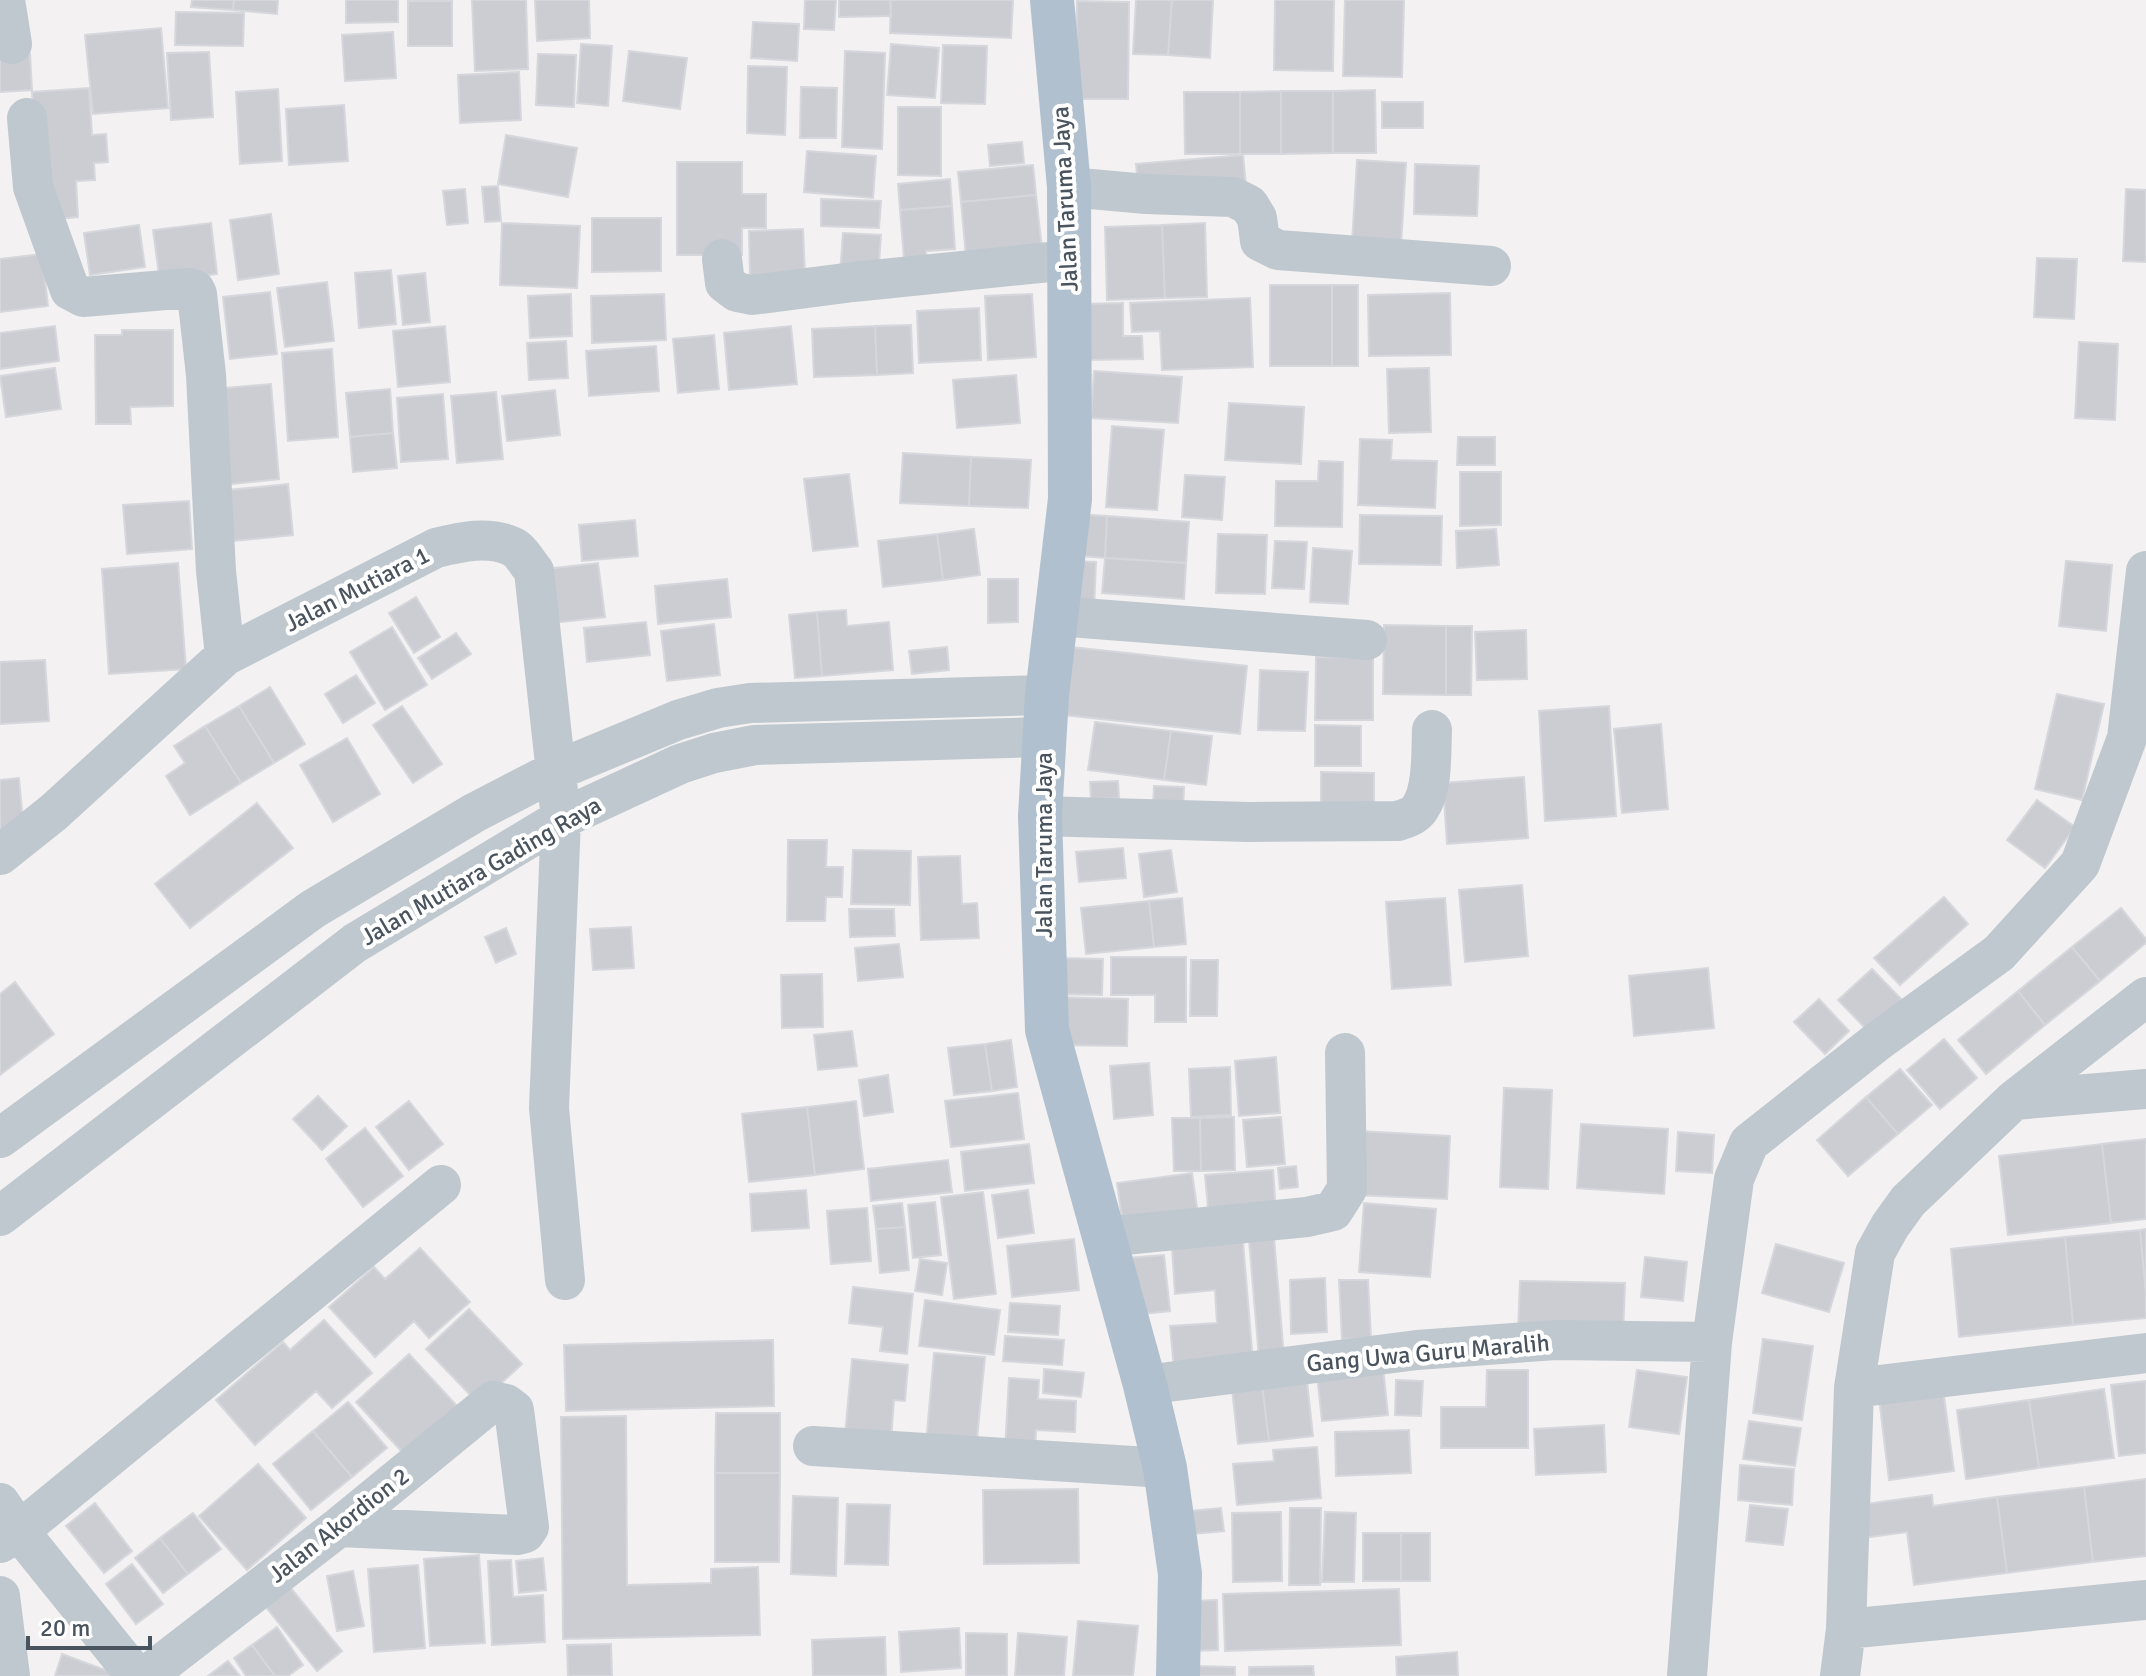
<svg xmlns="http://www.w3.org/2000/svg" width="2146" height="1676" font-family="Signika,sans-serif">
<rect width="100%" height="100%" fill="#f3f1f1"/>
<path fill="#cbcdd3" stroke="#d5d7dc" stroke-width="2" d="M192,0h42l-1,10 -42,-3z
M234,0h44l-1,14 -44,-4z
M346,0h52v22l-52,1z
M472,0h54l2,69 -53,2z
M535,0h54l1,38 -53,3z
M805,0h31l-2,30 -30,-1z
M839,0h51l1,16 -52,1z
M891,0h122l-2,38 -121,-5z
M1136,0h36l-4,55 -35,-1z
M1172,0h41l-3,58 -42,-3z
M1275,0h59l-1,71 -59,-1z
M1345,0h59l-2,77 -59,-1z
M408,1h44v45h-44z
M1077,1l52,1 -1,97h-52z
M176,12l68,1 -1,33 -68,-1z
M753,22l46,2 -2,37 -46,-3z
M161,28l7,80 -75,6 -8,-79z
M393,32l3,46 -51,3 -3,-46z
M581,44l31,2 -4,60 -31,-3z
M891,44l48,4 -4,50 -48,-3z
M943,45l44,1 -2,58 -44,-1z
M629,51l58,7 -7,51 -57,-8z
M845,51l40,2 -3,96 -40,-2z
M209,52l4,65 -42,3 -4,-67z
M30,54l2,36 -32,2v-37z
M538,54l38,1 -2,52 -38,-2z
M748,66l39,1 -2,68 -38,-2z
M519,72l2,48 -61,3 -2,-48z
M801,87l36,1 -1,50h-36z
M89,88l3,47 14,-1 2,28 -14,1 1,17 -19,1 2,36 -31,3 -8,-36 -7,-92z
M278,89l4,72 -42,3 -4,-72z
M1375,90l1,63h-43v-62z
M1281,91v63h-41v-62z
M1281,91h52v62l-52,1z
M1184,92h56v62h-55z
M1382,102h41v26h-41z
M344,105l4,56 -59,4 -3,-56z
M898,107h43v69l-43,-1z
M506,135l71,13 -9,49 -70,-13z
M1022,142l2,21 -34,3 -2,-21z
M807,151l69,5 -3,42 -69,-6z
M1243,155l3,30 -107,8 -3,-29z
M1357,160l49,3 -5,83 -49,-3z
M677,162h65v32h24v34h-24v27h-65z
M1415,164l64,2 -2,50 -63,-2z
M1033,165l3,30 -75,7 -3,-30z
M950,179l2,27 -52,4 -2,-26z
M498,186l3,35 -16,1 -3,-35z
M465,189l3,34 -21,2 -4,-34z
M2126,189l20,1v72l-23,-1z
M1036,195l6,54 -76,7 -5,-54z
M821,199l60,2 -2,27 -58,-2z
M952,206l3,43 -29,2 1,18 -22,2 -5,-61z
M271,214l8,60 -41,6 -8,-60z
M592,218h69v53l-69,1z
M211,223l6,51 -57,8 -7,-52z
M502,223l78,3 -3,62 -77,-3z
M1205,223l2,74 -42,1 -3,-73z
M139,225l6,42 -55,8 -6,-42z
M1162,225l3,73 -58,2 -2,-73z
M803,229l2,47 -55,1 -1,-46z
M843,233l38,2 -3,42 -38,-2z
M42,254l6,52 -48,6v-53z
M2037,258l40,1 -3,60 -40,-2z
M391,270l5,54 -37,4 -4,-55z
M425,273l5,49 -27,3 -5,-49z
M327,282l7,59 -49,6 -8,-59z
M1270,285h62v81h-62z
M1332,285h26v81h-26z
M270,292l7,62 -47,5 -7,-62z
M1450,293l1,62 -82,1 -1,-61z
M571,294l1,42 -42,2 -2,-42z
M664,294l2,46 -74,3 -1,-47z
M1032,294l4,63 -48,3 -3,-64z
M1250,298l3,69 -91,3 -2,-39 -28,1 -2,-29z
M1123,303v33h19l1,23 -60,1 -1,-56z
M979,308l2,52 -62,3 -2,-52z
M911,325l2,48 -36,2 -2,-49z
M55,326l4,35 -59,8v-36z
M445,326l5,56 -52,5 -5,-56z
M791,326l6,58 -68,6 -5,-57z
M875,326l2,49 -63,2 -2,-48z
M122,330h51v76l-43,1 1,17h-35l-1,-89h27z
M714,335l5,54 -41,4 -5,-54z
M566,341l2,37 -39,2 -2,-37z
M2079,342l39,2 -3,76 -40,-2z
M656,346l3,45 -70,5 -3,-45z
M332,349l6,88 -50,4 -6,-88z
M55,368l6,41 -55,8 -6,-41z
M1429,368l2,64 -42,1 -2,-64z
M1094,371l88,6 -4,46 -87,-5z
M1016,375l4,48 -63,5 -4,-48z
M271,384l8,95 -56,6 -8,-96z
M390,389l3,44 -43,4 -4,-44z
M555,390l5,45 -53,6 -5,-45z
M496,392l7,67 -46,4 -6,-67z
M443,394l5,65 -47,3 -4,-64z
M1229,403l75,4 -3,57 -76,-4z
M1112,426l52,4 -7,80 -51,-3z
M393,433l4,35 -44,4 -3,-35z
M1458,437h37v28h-38z
M1360,439l32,1 -1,20 46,1 -2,47 -77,-3z
M903,453l68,4 -2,49 -69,-3z
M971,457l60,3 -3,48 -59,-2z
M1319,461l24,1 -1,65 -67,-1 1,-45h42z
M1460,472h41v53l-41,1z
M849,474l9,72 -45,5 -9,-72z
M1185,475l40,2 -3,43 -40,-3z
M288,484l5,51 -70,7 -5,-51z
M189,501l3,48 -65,5 -4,-49z
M1073,514l34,2 -2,42 -35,-3z
M1360,515l82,1 -1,49 -82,-1z
M1107,516l82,6 -3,41 -81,-5z
M635,520l3,36 -56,5 -3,-36z
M974,529l6,46 -37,5 -6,-46z
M1496,529l3,36 -42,3 -1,-37z
M937,534l6,46 -60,7 -5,-46z
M1218,534l49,1 -2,59 -49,-1z
M1275,541l32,1 -3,47 -32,-1z
M1313,548l39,3 -4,53 -38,-2z
M1105,558l81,5 -2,36 -82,-6z
M1070,561l26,1 -2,46 -26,-1z
M2066,561l46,4 -6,66 -47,-5z
M178,563l8,106 -77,5 -7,-105z
M598,563l7,54 -52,6 -7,-54z
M727,579l4,38 -73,7 -3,-38z
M988,579h30v43l-30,1z
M416,597l24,40 -26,16 -25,-40z
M846,610l1,16 42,-4 4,48 -71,6 -5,-64z
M817,612l5,64 -27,2 -6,-63z
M646,622l4,33 -63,7 -3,-34z
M714,624l6,51 -53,6 -6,-50z
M1384,625l62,1v69l-63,-1z
M1446,626h26l-1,69h-25z
M392,627l35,58 -42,25 -35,-58z
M1526,630l1,49 -50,1 -2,-48z
M456,633l15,21 -39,25 -14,-21z
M947,647l2,23 -37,4 -3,-23z
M1071,647l176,19 -7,68 -176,-19z
M1316,657l57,1v62h-58z
M45,660l4,61 -49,3v-62z
M1260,670l48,2 -3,59 -47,-1z
M356,675l19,28 -32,20 -18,-29z
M270,687l35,57 -31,19 -35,-57z
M2057,694l47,10 -22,96 -47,-11z
M239,706l35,57 -33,20 -36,-57z
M402,706l40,58 -29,19 -40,-58z
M1609,706l7,110 -71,5 -6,-110z
M1095,722l76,9 -7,49 -76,-10z
M1661,724l7,85 -46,4 -8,-84z
M1315,725l46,1v40h-46z
M205,726l36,57 -51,32 -24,-39 19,-13 -11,-17z
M1171,731l41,5 -6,49 -42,-5z
M347,738l33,56 -47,28 -33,-57z
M1321,772l53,1v41h-53z
M1524,777l4,61 -81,6 -4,-61z
M19,778l5,55 -24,3v-56z
M1118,781l1,17 -28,1 -1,-17z
M1154,786l30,1 -1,21h-30z
M2037,800l38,27 -30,41 -38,-28z
M257,803l36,45 -103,80 -35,-44z
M788,840h39l-1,27h17l-1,30h-16l-1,24h-38z
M1123,848l3,30 -47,4 -3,-30z
M853,850l58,1 -1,54 -59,-1z
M1171,850l6,42 -33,5 -5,-43z
M960,856l2,48 15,-1 2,35 -58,2 -3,-83z
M1522,885l6,71 -63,6 -6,-72z
M1944,897l24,27 -68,61 -26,-27z
M1182,898l4,46 -32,3 -5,-46z
M1445,898l6,87 -59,4 -6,-87z
M1149,901l5,46 -68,7 -5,-46z
M2121,908l25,31v4l-46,38 -28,-34z
M849,909h45l1,27 -45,1z
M631,927l3,41 -41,2 -3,-41z
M506,928l10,26 -20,9 -11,-26z
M899,944l4,33 -45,4 -3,-33z
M2072,947l28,34 -55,44 -27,-34z
M1111,957h75v65h-31v-27h-44z
M1056,958l47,1 -1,36 -46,-1z
M1191,960h27l-1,56h-27z
M1708,968l6,60 -80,8 -5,-60z
M1872,969l32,33 -34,31 -32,-33z
M822,974l1,53 -41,1 -1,-53z
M15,982l39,52 -54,41v-81z
M2018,991l27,34 -59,49 -28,-34z
M1051,997l77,2 -1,47 -76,-1z
M1819,999l30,32 -24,23 -31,-32z
M852,1031l5,35 -39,4 -4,-35z
M1944,1039l33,39 -37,31 -33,-39z
M1011,1040l6,47 -25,4 -7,-47z
M985,1044l7,47 -38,4 -6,-47z
M1276,1057l4,56 -41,3 -4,-55z
M1149,1063l4,52 -39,4 -4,-53z
M1230,1067l1,48 -40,2 -2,-48z
M1900,1069l32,36 -34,29 -32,-37z
M888,1075l5,37 -29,4 -5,-36z
M1504,1088l48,2 -4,99 -48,-2z
M1018,1093l6,46 -73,8 -6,-46z
M318,1096l29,30 -25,24 -29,-31z
M1866,1097l32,37 -50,42 -31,-36z
M409,1101l34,43 -34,26 -33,-43z
M856,1101l8,68 -49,6 -8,-68z
M807,1107l8,68 -66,7 -7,-68z
M1234,1117l1,53 -34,1 -1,-53z
M1281,1117l4,47 -38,3 -4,-47z
M1172,1118h28l1,53h-27z
M1581,1124l87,5 -4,65 -87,-6z
M365,1128l38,48 -40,31 -37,-48z
M1358,1131l92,5 -3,63 -92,-4z
M1678,1132l36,3 -2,38 -36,-2z
M2146,1139v80l-35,4 -9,-79z
M1029,1144l5,39 -69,8 -4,-39z
M2102,1144l9,79 -103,12 -9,-79z
M948,1160l4,32 -81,9 -3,-32z
M1296,1166l2,21 -18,2 -2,-21z
M1273,1170l3,43 -67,6 -4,-44z
M1192,1173l7,48 -75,11 -7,-49z
M806,1190l3,38 -57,3 -2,-37z
M1028,1190l6,43 -36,5 -6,-43z
M983,1192l13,102 -42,5 -13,-102z
M935,1202l6,53 -28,3 -5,-53z
M902,1203l3,24 -29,2 -3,-23z
M1364,1203l72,6 -6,68 -71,-5z
M867,1208l4,53 -40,3 -4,-53z
M905,1227l4,43 -29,3 -4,-44z
M2146,1229v65l-6,-64z
M2140,1230l6,64v24l-73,7 -8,-88z
M2065,1237l8,88 -114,12 -8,-88z
M1274,1238l10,119 -25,1 -10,-118z
M1074,1239l5,51 -67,7 -5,-51z
M1243,1242l10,120 -79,7 -4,-43 47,-3 -2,-33 -40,4 -3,-46z
M1776,1244l68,19 -15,49 -67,-19z
M420,1248l50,54 -41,36 -15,-17 -39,36 -46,-50 45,-40 11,12z
M1164,1255l6,56 -37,4 -6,-57z
M1645,1257l42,5 -4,39 -42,-4z
M920,1259l27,4 -5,32 -27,-4z
M1325,1278l2,54 -36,2 -1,-54z
M1339,1280h29l3,58 -29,1z
M1520,1281l105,2 -2,51 -105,-3z
M853,1287l60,7 -6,60 -27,-3 3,-24 -34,-4z
M925,1300l75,10 -6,45 -75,-9z
M1010,1303l50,3 -2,29 -50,-3z
M469,1309l53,55 -43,40 -53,-55z
M324,1320l48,53 -40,35 -16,-17 -61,54 -39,-45 67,-58 7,8z
M1005,1336l59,4 -2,25 -59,-4z
M1763,1339l50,7 -11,74 -49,-7z
M773,1340l1,66 -208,5 -2,-66z
M934,1353l51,4 -9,92 -50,-5z
M409,1354l48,52 -53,48 -48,-52z
M852,1359l56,6 -3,36 -11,-1 -3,39 -46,-4z
M1383,1368l5,47 -66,6 -5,-46z
M1044,1369l40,4 -3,24 -38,-4z
M1487,1370h41v78h-87v-41h45z
M1637,1370l50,7 -8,57 -50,-7z
M1306,1372l7,64 -44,5 -8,-64z
M1261,1377l8,64 -31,3 -7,-64z
M1009,1378l30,2 -1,19 38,2 -1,31 -39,-2 -1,23 -30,-2z
M1396,1380l27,1 -2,35 -26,-1z
M2146,1381v72l-27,3 -8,-71z
M1943,1389l11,82 -65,9 -10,-82z
M2104,1389l10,69 -75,10 -10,-68z
M2029,1400l10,68 -73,11 -9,-69z
M348,1402l39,46 -35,29 -39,-46z
M716,1413h64v60h-65z
M626,1416l1,169 84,-2v-14l47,-2 2,68 -197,4 -2,-222z
M1749,1421l52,7 -6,38 -52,-7z
M1604,1425l2,47 -70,3 -2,-46z
M1409,1430l2,43 -75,3 -1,-44z
M313,1431l39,46 -41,33 -38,-46z
M1317,1447l4,51 -84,7 -4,-41 41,-3 -1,-11z
M258,1464l48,54 -59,52 -48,-54z
M1740,1465l54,4 -2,36 -54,-5z
M715,1473h65l-1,89h-64z
M2146,1479v77l-53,6 -9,-75z
M2084,1487l9,75 -86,11 -10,-76z
M1078,1489l1,74 -95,1 -1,-74z
M1932,1495l1,11 64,-9 10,76 -93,12 -7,-53 -45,6 -4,-33z
M793,1496l45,2 -2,78 -45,-2z
M95,1503l37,48 -28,22 -38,-47z
M847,1504l43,1 -2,60 -43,-1z
M1750,1505l38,4 -5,36 -37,-4z
M1221,1508l3,23 -42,4 -2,-23z
M1290,1508h31l-1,77h-31z
M1281,1512l1,69 -49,1 -1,-69z
M1325,1512l31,1 -2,69h-32z
M193,1513l28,36 -33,25 -28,-36z
M1363,1533h38v48h-38z
M1401,1533h29v48h-29z
M160,1538l28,36 -25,19 -28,-35z
M479,1555l6,88 -55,3 -6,-87z
M543,1558l3,32 -27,3 -3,-32z
M511,1560l2,37 30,-2 2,47 -53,3 -4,-84z
M132,1564l31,40 -27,20 -30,-40z
M418,1565l7,83 -51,4 -6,-83z
M353,1571l11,55 -27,5 -10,-55z
M290,1587l52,64 -25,20 -52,-65z
M1399,1589l2,56 -176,6 -2,-57z
M1217,1600l1,50 -26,1 -1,-50z
M1078,1621l60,5 -5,50h-60z
M277,1627l26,38 -15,11h-13l-23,-31z
M959,1628l2,40 -60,4 -2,-40z
M966,1633l41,1v42h-41z
M1018,1633l49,4 -3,39h-49z
M885,1637l1,39h-73l-1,-36z
M611,1644l1,32h-44l-1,-31z
M252,1645l23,31h-29l-12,-18z
M1457,1652l1,24h-61l-1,-19z
M62,1654l59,22h-66z
M228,1661l12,15h-32z
M1192,1666l43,1v9h-43z
M1313,1666l1,10h-65v-9z"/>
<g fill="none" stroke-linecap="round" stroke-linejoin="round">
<path stroke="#bfc8cf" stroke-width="40" d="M5,0l7,44
M27,118l6,69 37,103 13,7 106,-9 6,2 2,4 9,81 10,196 9,85
M1069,187l77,7 87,3 16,8 8,13 3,23 18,9 213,16
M722,259l3,24 12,9 15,3 101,-13 217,-22
M1057,616l310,24
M1040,816l208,6 150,-1c8,-3 17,-5 22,-13 13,-19 11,-56 12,-78
M0,855l54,-43 171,-156 211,-108c24,-6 53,-13 77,-1 8,4 15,17 21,24l27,248 -12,289 16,172
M2014,1100l132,-11
M0,1138l313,-229 161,-96 81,-42 123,-51 40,-12 32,-5 297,-8
M0,1216l355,-273 206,-124 119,-55 34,-11 41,-8 289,-8
M1104,1237l203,-20 26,-6 14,-22 -2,-136
M1145,1385l272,-35 139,-10 156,2
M1854,1388l292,-35
M813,1446l352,22
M0,1503l19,28 117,145
M0,1543l19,-12 422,-346
M0,1596l10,80
M1846,1629l300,-29
M146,1676l193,-149 154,-126 13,3 8,6 15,117 -4,6 -8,2 -178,-8
M1687,1676l25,-334 22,-163 15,-36 129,-102 121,-88 81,-89 47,-126 19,-167
M1840,1676l6,-47 8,-241 21,-135 15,-27 18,-25 106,-101 132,-103"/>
<path stroke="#b1c0ce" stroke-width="44" d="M1052,0l17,187 1,312 -23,196 -7,121 7,214 98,355 20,83 15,106 -2,102"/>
</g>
<g text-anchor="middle" stroke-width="8" stroke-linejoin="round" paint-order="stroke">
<g font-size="24" fill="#49545e" stroke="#fff">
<text transform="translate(1065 199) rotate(-93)" y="8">Jalan Taruma Jaya</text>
<text transform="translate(357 589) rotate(-27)" y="8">Jalan Mutiara 1</text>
<text transform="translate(1044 845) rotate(-90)" y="8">Jalan Taruma Jaya</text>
<text transform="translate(481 871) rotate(-30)" y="8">Jalan Mutiara Gading Raya</text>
<text transform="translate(1428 1353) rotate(-5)" y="8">Gang Uwa Guru Maralih</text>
<text transform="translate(339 1525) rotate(-38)" y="8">Jalan Akordion 2</text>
</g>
</g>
<path d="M28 1636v12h122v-12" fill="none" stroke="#49545e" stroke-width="4"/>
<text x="40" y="1636" font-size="24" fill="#49545e" stroke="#ffffff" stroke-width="6" paint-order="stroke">20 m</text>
</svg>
